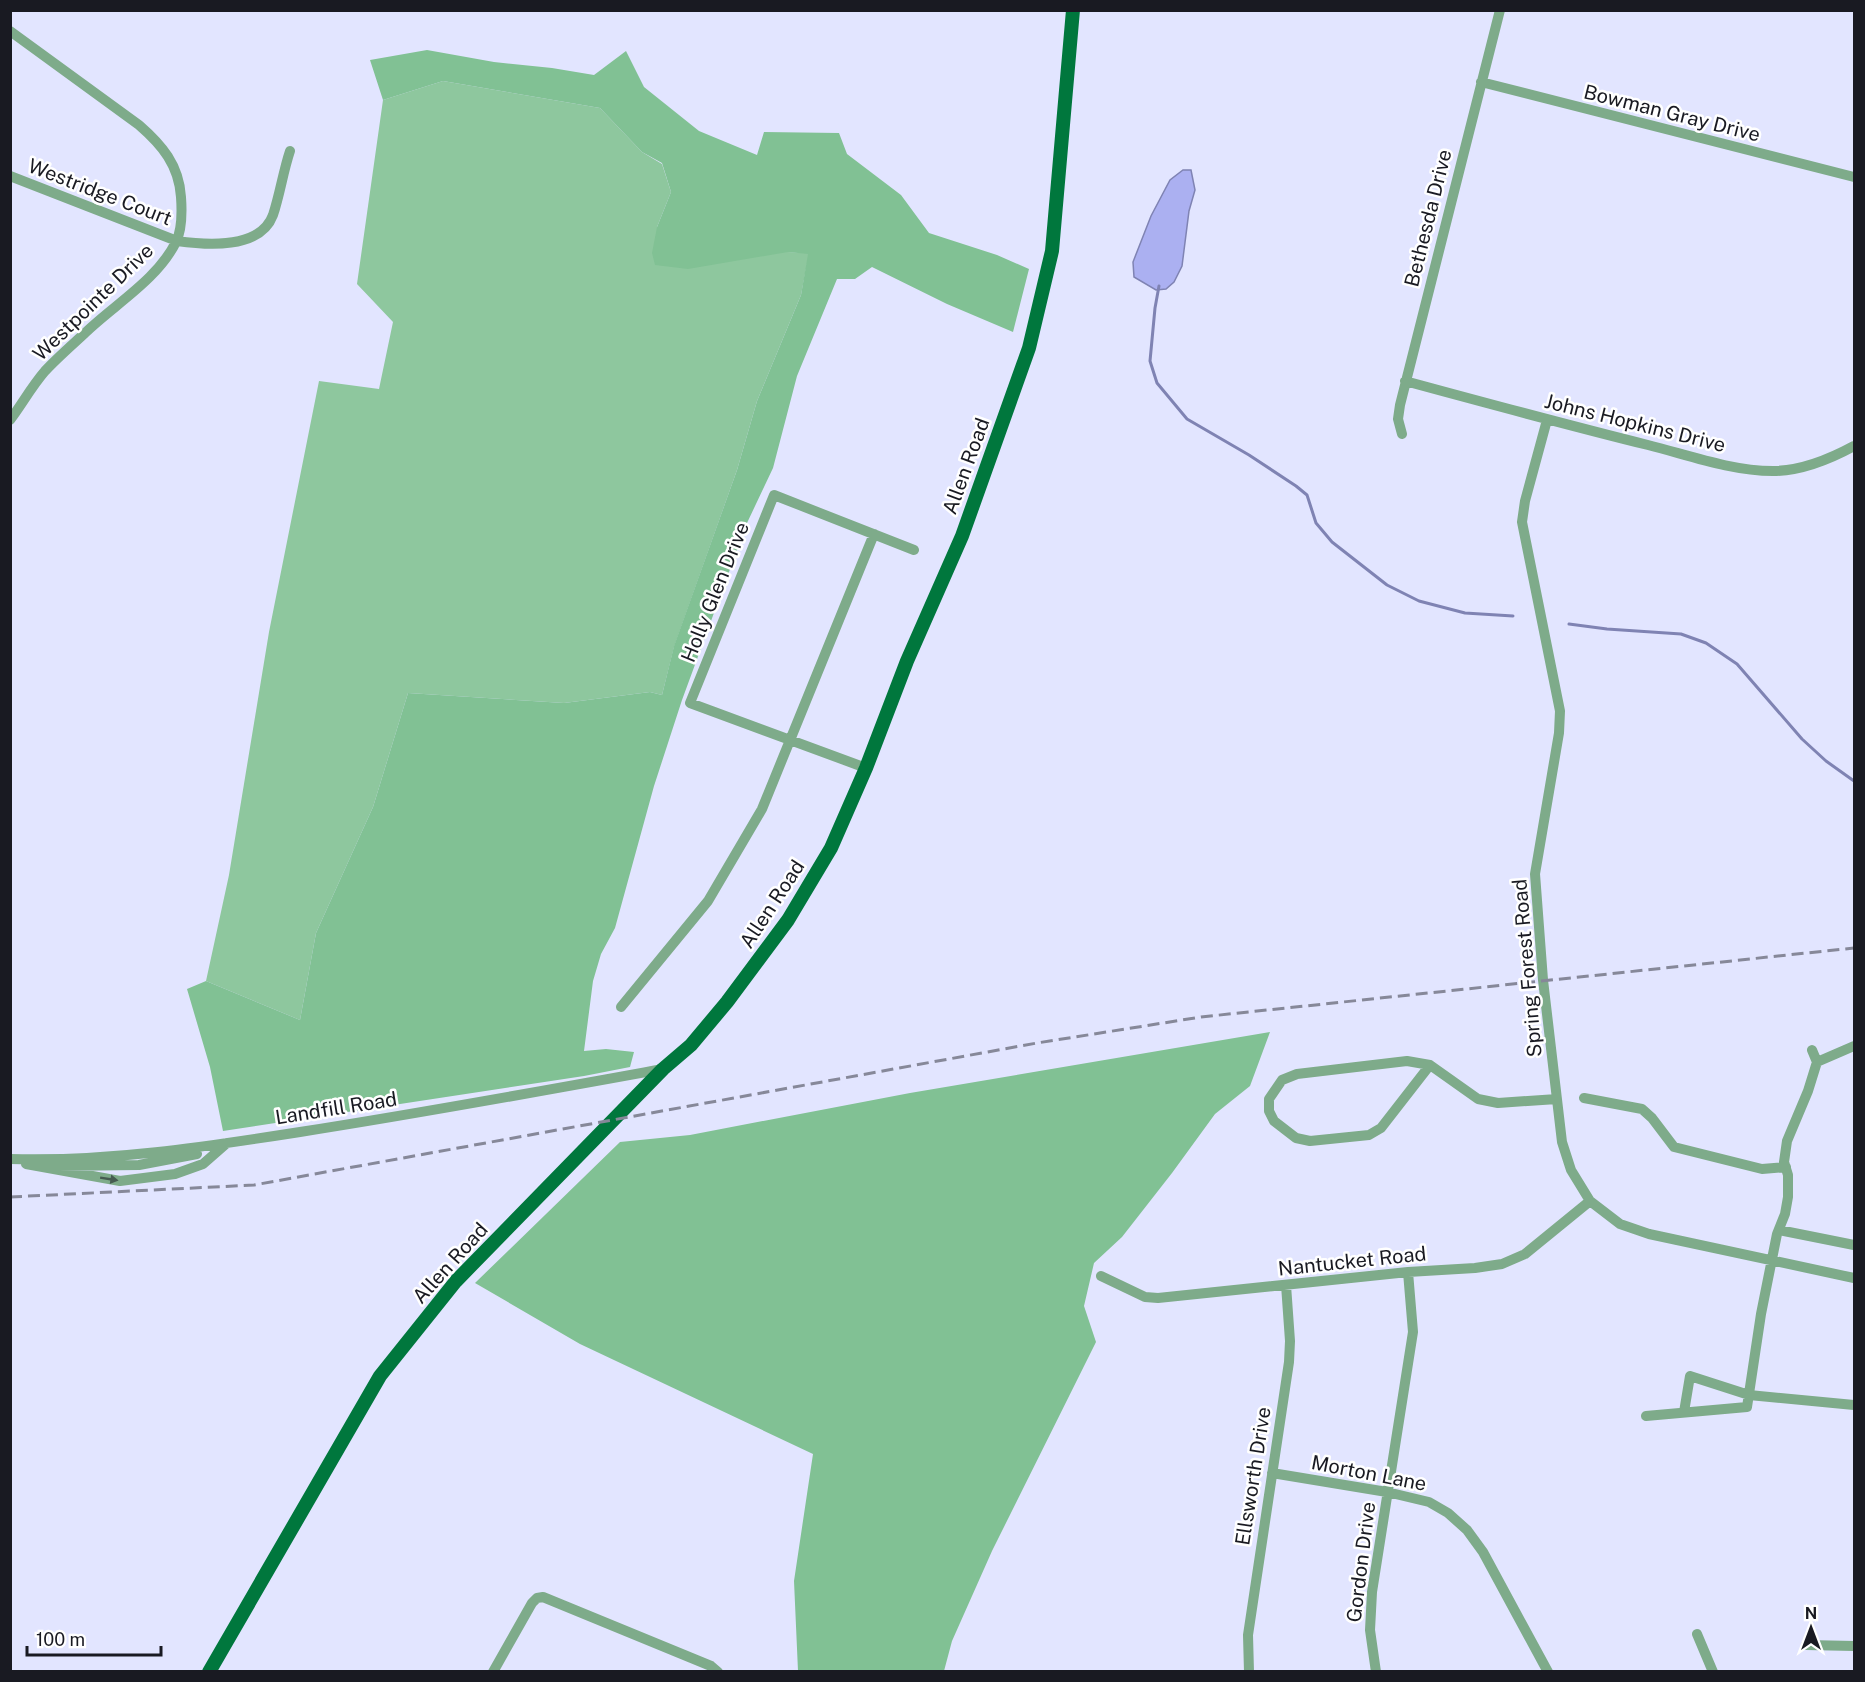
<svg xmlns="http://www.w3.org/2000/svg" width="1865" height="1682" font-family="'Public Sans',sans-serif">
<rect width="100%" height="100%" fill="#e2e5ff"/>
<path fill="#8ec79e" d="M443,81l157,27 42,44 20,12 9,28 -14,35 131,25 21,1 -8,42 -44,106 -20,69 -63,177 -12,48 -12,-3 -86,11 -156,-10 -35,114 -57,126 -16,87 -94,-39 23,-106 40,-243 50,-251 60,8 14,-67 -36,-38 26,-184z"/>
<path fill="#81c194" d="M427,50l67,12 58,6 42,7 32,-24 18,36 55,44 58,24 7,-23 75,1 8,21 54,41 28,38 68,22 32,14 -16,63 -66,-28 -75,-37 -17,12h-18l-40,97 -24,92 -26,55 -65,177 -28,86 -39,142 -14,26 -8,27 -9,70 22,-2 28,3 -4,15 -46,9 -361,55 -13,-64 -23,-78 19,-8 94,39 16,-87 57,-126 35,-114 156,10 86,-11 12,3 12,-49 63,-176 20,-69 44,-106 7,-41 -20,-2 -100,17 -33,-4 -3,-12 5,-26 14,-35 -9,-29 -20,-11 -42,-44 -157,-27 -60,19 -13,-40z
M1270,1032l-20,54 -35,28 -43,59 -50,64 -28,26 -10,43 12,36 -104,209 -40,90 -8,30h-146l-4,-90 19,-127 -233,-110 -105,-61 145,-141 70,-7 220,-42z"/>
<path fill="#abb0f1" stroke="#7f83b3" stroke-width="1.5" d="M1183,170h8l4,20 -6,21 -7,55 -8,16 -8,7 -10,1 -22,-13 -1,-15 18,-46 19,-36z"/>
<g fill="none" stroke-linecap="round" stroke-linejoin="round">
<path stroke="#7f83b3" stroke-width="3" d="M1159,286l-4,22 -5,53 7,22 30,36 62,36 47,31 11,9 9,28 16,19 55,43 32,16 46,12 48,3
M1569,624l38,5 74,5 25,9 31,21 65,75 24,22 28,20"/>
<path stroke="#7eab8a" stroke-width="10" d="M10,31l129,94c23,20 40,40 42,72 1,14 1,33 -5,45 -19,38 -61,62 -91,91 -13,12 -28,25 -40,38 -13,15 -23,33 -35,49
M1481,82l373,95
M10,176l167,65c29,4 83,9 96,-26 7,-21 10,-43 17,-64
M1405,381c81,22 162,44 243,64 40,10 83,26 125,26 28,0 57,-12 81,-25
M1547,420l-22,81 -3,21 38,189 -1,22 -24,141 8,106 19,162 9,28 19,31 30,23 29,10 205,44
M1402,434l-4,-15 2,-14 100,-395
M866,768l-176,-65 84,-208 140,55
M621,1007l87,-106 54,-92 112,-275
M1817,1062l37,-16
M1430,1065l-49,63 -12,7 -59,6 -14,-3 -22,-17 -5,-10v-12l13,-19 15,-6 110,-13 23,4 48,34 20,4 59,-4
M1584,1098l58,11 10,9 22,29 88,22 24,-2
M10,1159c98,3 194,-12 290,-27 122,-19 242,-41 363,-63
M26,1164l94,17 55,-7 28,-10 24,-21
M58,1166l81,-1 58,-11
M1779,1230l75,15
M1101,1276l44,21 13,1 250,-26 67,-4 27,-4 23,-10 65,-53
M1684,1412l6,-36 59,19 105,10
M1646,1416l101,-9 14,-93 16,-80 8,-20 3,-17v-22l-4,-13 3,-21 21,-50 9,-29 -5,-12
M1272,1473l115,19 42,10 19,11 19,17 16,22 65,120
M1697,1634l16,38
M1806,1645l48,1
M493,1672l39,-69 5,-5 6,-1 168,69 7,6
M1249,1672l-1,-37 41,-273 1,-21 -4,-56
M1376,1672l-6,-42 2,-38 41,-260 -5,-60"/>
<path stroke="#00773d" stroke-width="14" d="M209,1672l171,-296 76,-95 207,-212 28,-24 36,-43 61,-82 43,-72 35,-80 41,-107 55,-125 67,-188 23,-97 21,-241"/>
<path stroke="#868899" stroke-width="3" stroke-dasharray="12 6" stroke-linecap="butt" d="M10,1197l244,-12 783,-142 164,-26 653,-69"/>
</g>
<defs><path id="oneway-solid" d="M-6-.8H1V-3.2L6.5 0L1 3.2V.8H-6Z" transform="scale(1.5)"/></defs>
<use fill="#465b51" href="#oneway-solid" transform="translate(109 1179) rotate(9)"/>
<g text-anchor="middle" stroke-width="5" stroke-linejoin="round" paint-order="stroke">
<g font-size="20" fill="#191a22" stroke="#fff">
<text transform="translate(1672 113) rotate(14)" y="7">Bowman Gray Drive</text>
<text transform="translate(100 192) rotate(21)" y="7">Westridge Court</text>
<text transform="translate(1428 218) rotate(-76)" y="7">Bethesda Drive</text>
<text transform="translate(93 302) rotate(-44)" y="7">Westpointe Drive</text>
<text transform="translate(1635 423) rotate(14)" y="7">Johns Hopkins Drive</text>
<text transform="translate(966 466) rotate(-70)" y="7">Allen Road</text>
<text transform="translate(715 592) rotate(-68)" y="7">Holly Glen Drive</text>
<text transform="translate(772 904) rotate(-57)" y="7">Allen Road</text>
<text transform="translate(1527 968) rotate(-95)" y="7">Spring Forest Road</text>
<text transform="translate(336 1108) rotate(-9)" y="7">Landfill Road</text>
<text transform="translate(1352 1261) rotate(-6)" y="7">Nantucket Road</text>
<text transform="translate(450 1263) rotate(-48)" y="7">Allen Road</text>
<text transform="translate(1369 1473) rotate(11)" y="7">Morton Lane</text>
<text transform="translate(1253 1476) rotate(-81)" y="7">Ellsworth Drive</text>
<text transform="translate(1361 1562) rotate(-83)" y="7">Gordon Drive</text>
</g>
</g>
<rect width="1865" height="1682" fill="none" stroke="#191a22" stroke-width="24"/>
<g transform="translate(1811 1628)" stroke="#ffffff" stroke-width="4.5" paint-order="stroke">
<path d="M0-4.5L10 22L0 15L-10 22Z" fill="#191a22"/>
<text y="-9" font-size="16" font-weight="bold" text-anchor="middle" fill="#191a22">N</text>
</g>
<path d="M27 1646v9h134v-9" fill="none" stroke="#191a22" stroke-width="3"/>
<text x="36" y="1646" font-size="18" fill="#191a22" stroke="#ffffff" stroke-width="4.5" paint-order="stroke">100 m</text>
</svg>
